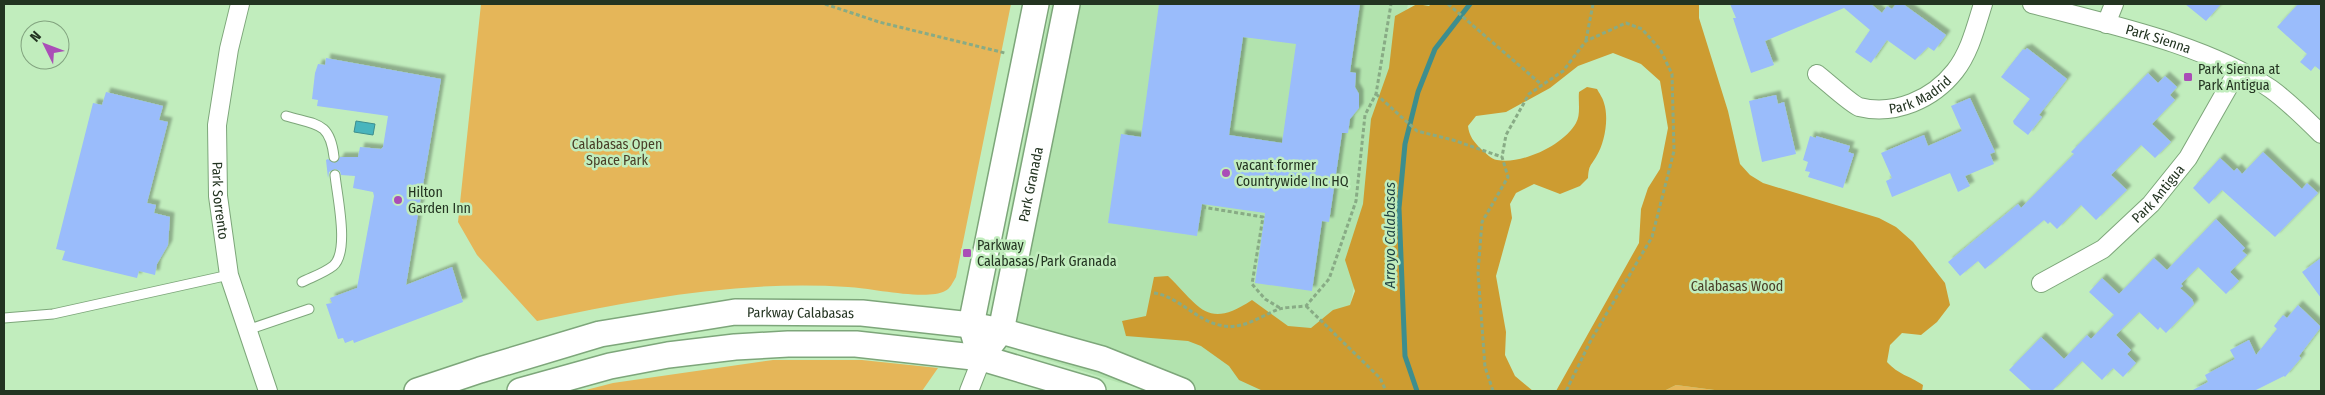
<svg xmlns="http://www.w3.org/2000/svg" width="2325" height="395" font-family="'Fira Sans Condensed',sans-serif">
<defs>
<filter id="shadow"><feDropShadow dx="4.5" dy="-4.5" stdDeviation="1" flood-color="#0004"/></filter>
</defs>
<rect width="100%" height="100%" fill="#c1edbd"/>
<path fill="#b2e3ae" d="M1051,4h357l-74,387h-170l-44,-8 -135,-43z"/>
<path fill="#e5b659" d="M481,4h530l-55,273c-3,5 -6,12 -11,14 -19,10 -74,-3 -97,-4 -106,-7 -209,12 -311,34l-60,-66 -19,-33z
M773,360h89l76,8 -16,23h-340l31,-8z
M1676,385l46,6h-58z"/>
<path fill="#cd9c31" d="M1417,4l12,2 2,-2h268v14l29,93 12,53 10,11 13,8 116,35 17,9 17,15 32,41 5,22 -13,17 -16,13 -19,-2 -12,12 -3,17c12,13 21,13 36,23l-1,6h-200l-46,-6 -12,6h-108l83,-148 2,-34 7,-21 12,-19 8,-41 -8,-47 -19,-17 -28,-11 -35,13 -28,22 -44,24 -30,4 -8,10c1,10 6,16 13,23 5,4 10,10 16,11 24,5 67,-15 79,-37 5,-9 2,-21 3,-31l8,-5 10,2c2,4 6,9 7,14 5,15 1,40 -8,54 -6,10 -7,8 -8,21l-8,8 -20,8 -26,-10 -18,9 -6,11 2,14 -16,58 10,56 -1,23 10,21 18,15h-270l-24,-11 -10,-14 -28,-20 -13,-5 -62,-5 -4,-15 24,-5 8,-39 14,-1c32,31 39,54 84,24l36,26 23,2 22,-18 17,-5 5,-14 -10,-31 18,-56 8,-85 18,-51 6,-52z"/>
<path fill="#48b5bd" stroke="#3d8e8e" d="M356,121l19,3 -2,11 -19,-3z"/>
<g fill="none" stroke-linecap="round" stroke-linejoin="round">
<path stroke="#3d8e8e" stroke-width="5" d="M1417,391l-12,-35 -6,-148 6,-64 13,-52 17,-43 35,-45"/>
</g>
<path fill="#9abcfb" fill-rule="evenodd" filter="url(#shadow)" d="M1159,4h201l-10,68 6,1 -1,14 4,7v14l-9,11 -2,14h-6l-13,89 -7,-1 -10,70 -57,-8 10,-70 -63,-9 -5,32 -89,-13 13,-89 20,3zM1243,37l53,7 -14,99 -53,-8z
M1730,4h141l11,9 5,-7 5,3 4,-5h7l43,31 -12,16 -6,-4 -13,13 -28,-20 -16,23 -16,-11 15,-22 -26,-22 -79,33 9,24 -23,8 -18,-55h3z
M2185,4h36l-15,17z
M2298,4h23v67l-6,-5 -4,5 -11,-9 7,-8 -30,-27z
M2027,48l40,31 -28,36 3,2 -14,18 -14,-11 -1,-3 17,-22 -29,-22 22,-28 2,1z
M326,58l115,21 -35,206 46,-18 11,35 -109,41 -1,-3 -8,3 -2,-5 -5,1 -12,-35 6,-1 -2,-5 27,-10 17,-92 -1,-4 -20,-4 2,-12 -14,-1 -1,-4 -5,-2 -6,3 -1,6 -2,-18 2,-1 7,4 3,-2 2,-4h18l2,-10 21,2 2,-2 5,-31 -71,-10 1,-6 -6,-1 3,-26 3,-9 7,1z
M2148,73l10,10 7,-7 12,11 -7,8 5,5 -23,24 19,18 -16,16 -14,-13 -30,30 16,15 -31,30 -15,-15 -24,24 -7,-7 -2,2 -4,-4 -59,49 -7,-8 -18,15 -12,-14 70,-58 3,4 53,-54 -3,-2z
M106,92l57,14 -4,14 9,2 -21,81 9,2 -2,8 16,4 -2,28 -11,19 -2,11 -16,-4 -2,7 -75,-18 3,-9 -9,-2 37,-146 9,2z
M1776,95l2,9 6,-2 12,52 -34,8 -13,-61z
M1970,98l25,54 -5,2 4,10 -29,12 5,10 -12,6 -8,-19 -58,24 -6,-16 6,-3 -11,-25 43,-18 4,11 34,-15 -11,-25z
M1810,136l6,2v-2l34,10 -2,6 6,2 -11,34 -35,-11 2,-5 -5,-1 3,-9 -5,-2z
M2263,152l39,37 5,-6 11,10 -43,44 -53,-47 -13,14 -16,-16 27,-30 14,13 3,-3 5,6z
M2216,219l29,29 -3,3 5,4 -17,17 9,9 -13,13 -28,-27 -17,17 2,2 -3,2 12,11 2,5 -28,29 -6,-6 -2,3 -19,-18 -23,23 15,15 -4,4 9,9 -13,14 -10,-9 -11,12 -20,-19 -30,30h-20l-23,-21 32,-33 23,22 23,-24 4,4 23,-24 -25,-23 13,-14 17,16 35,-36 13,12z
M2321,258v40l-19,-26z
M2298,305l23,22 -22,29 2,2 -16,19 -1,-1 -30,15h-63l17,-9 -3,-7 30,-16 -5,-9 19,-10 7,15 21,-26 -3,-3 9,-11 4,3z"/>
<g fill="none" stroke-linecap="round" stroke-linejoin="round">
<g stroke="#7da67a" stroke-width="11">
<path id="lane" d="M286,116c30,9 44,5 48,41
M302,282c10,-5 22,-9 31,-16 17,-14 4,-70 2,-91
M4,318l49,-4 176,-39
M247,330l62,-21"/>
</g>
<g stroke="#7da67a" stroke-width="20">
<g id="street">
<path id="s1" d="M240,4l-11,45 -12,76 1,71 11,79 39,116"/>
<path id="s2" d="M2032,4c75,20 174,40 239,85 18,13 34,29 50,45"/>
<path d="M2106,24l8,-20"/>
<path id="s3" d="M1817,74c8,6 34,30 42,33 36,9 74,-8 96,-36 15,-19 21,-45 28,-67"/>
<path id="s4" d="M2041,283l62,-34 48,-45 37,-46 50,-88"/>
<path d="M969,391l13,-33"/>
</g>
</g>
<g stroke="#7da67a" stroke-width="28">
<g id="secondary">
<path d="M976,342l-5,-17 65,-321"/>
<path id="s5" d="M991,344l10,-13 66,-327"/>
<path id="s6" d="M417,391l63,-21 120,-36 135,-22 127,1 109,12 30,6 101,28 80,32"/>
<path d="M520,391l90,-25 58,-11 67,-8 53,-3h68l126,14 111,33"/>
</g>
</g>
<path stroke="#88ab85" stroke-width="3" stroke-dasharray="4 2.5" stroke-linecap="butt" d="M825,4l54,18 126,31
M1448,4l94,81
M1586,40l7,-36
M1376,94l41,37 36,9 49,17
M1202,207l61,10 -11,67 13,15 15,9
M1154,293c26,4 43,29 70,33 20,3 37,-10 55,-17 8,-2 18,-2 27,-3l23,-27 27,-78 9,-86 11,-21 15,-90
M1306,306l74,72 6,13
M1493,391l-8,-24 -7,-95 4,-50 26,-45 -6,-20 4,-22 23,-41 34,-23 23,-30 40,-18 16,6 18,20 12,25 2,77 -22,86 -61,103 -25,51"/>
<use href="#lane" stroke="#fff" stroke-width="9"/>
<use href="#street" stroke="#fff" stroke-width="18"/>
<use href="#secondary" stroke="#fff" stroke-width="25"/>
</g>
<g fill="#aa4db7" stroke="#c1edbd" stroke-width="2">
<rect x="2183" y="72" width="10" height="10" rx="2.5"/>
<circle cx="1226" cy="173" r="5"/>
<circle cx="398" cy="200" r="5"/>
<rect x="962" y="248" width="10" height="10" rx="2.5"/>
</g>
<g text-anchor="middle" stroke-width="5" stroke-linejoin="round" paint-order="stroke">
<g font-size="14" fill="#233421" stroke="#c1edbd">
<text dy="5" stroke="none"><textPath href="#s2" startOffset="131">Park Sienna</textPath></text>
<text dy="5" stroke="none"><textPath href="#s3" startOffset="118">Park Madrid</textPath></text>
<text dy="5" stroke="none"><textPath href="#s5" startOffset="166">Park Granada</textPath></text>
<text dy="5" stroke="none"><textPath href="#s4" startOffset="149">Park Antigua</textPath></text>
<text dy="5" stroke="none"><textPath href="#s1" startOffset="199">Park Sorrento</textPath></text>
<text dy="5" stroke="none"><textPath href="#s6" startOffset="394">Parkway Calabasas</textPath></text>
</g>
<g font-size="14" fill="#233421" stroke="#c1edbd" text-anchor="start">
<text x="2198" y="74">Park Sienna at<tspan x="2198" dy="16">Park Antigua</tspan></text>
<text x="1236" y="170">vacant former<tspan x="1236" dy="16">Countrywide Inc HQ</tspan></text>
<text x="408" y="197">Hilton<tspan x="408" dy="16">Garden Inn</tspan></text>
<text x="977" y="250">Parkway<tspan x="977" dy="16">Calabasas/Park Granada</tspan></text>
</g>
<g font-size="14" fill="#493d27" stroke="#c1edbd">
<text x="617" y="149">Calabasas Open<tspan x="617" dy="16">Space Park</tspan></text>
<text x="1737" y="291">Calabasas Wood</text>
</g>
<g font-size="15" font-style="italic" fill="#1c3d40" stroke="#c1edbd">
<text transform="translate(1390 235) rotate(-90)" y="5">Arroyo Calabasas</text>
</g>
</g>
<rect width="2325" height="395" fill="none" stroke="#233421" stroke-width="10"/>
<g transform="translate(45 45) rotate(312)"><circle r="24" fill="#c1edbd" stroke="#82a37f"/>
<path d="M0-4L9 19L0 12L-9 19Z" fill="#aa4db7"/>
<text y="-8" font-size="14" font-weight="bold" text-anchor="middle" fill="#233421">N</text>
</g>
</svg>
